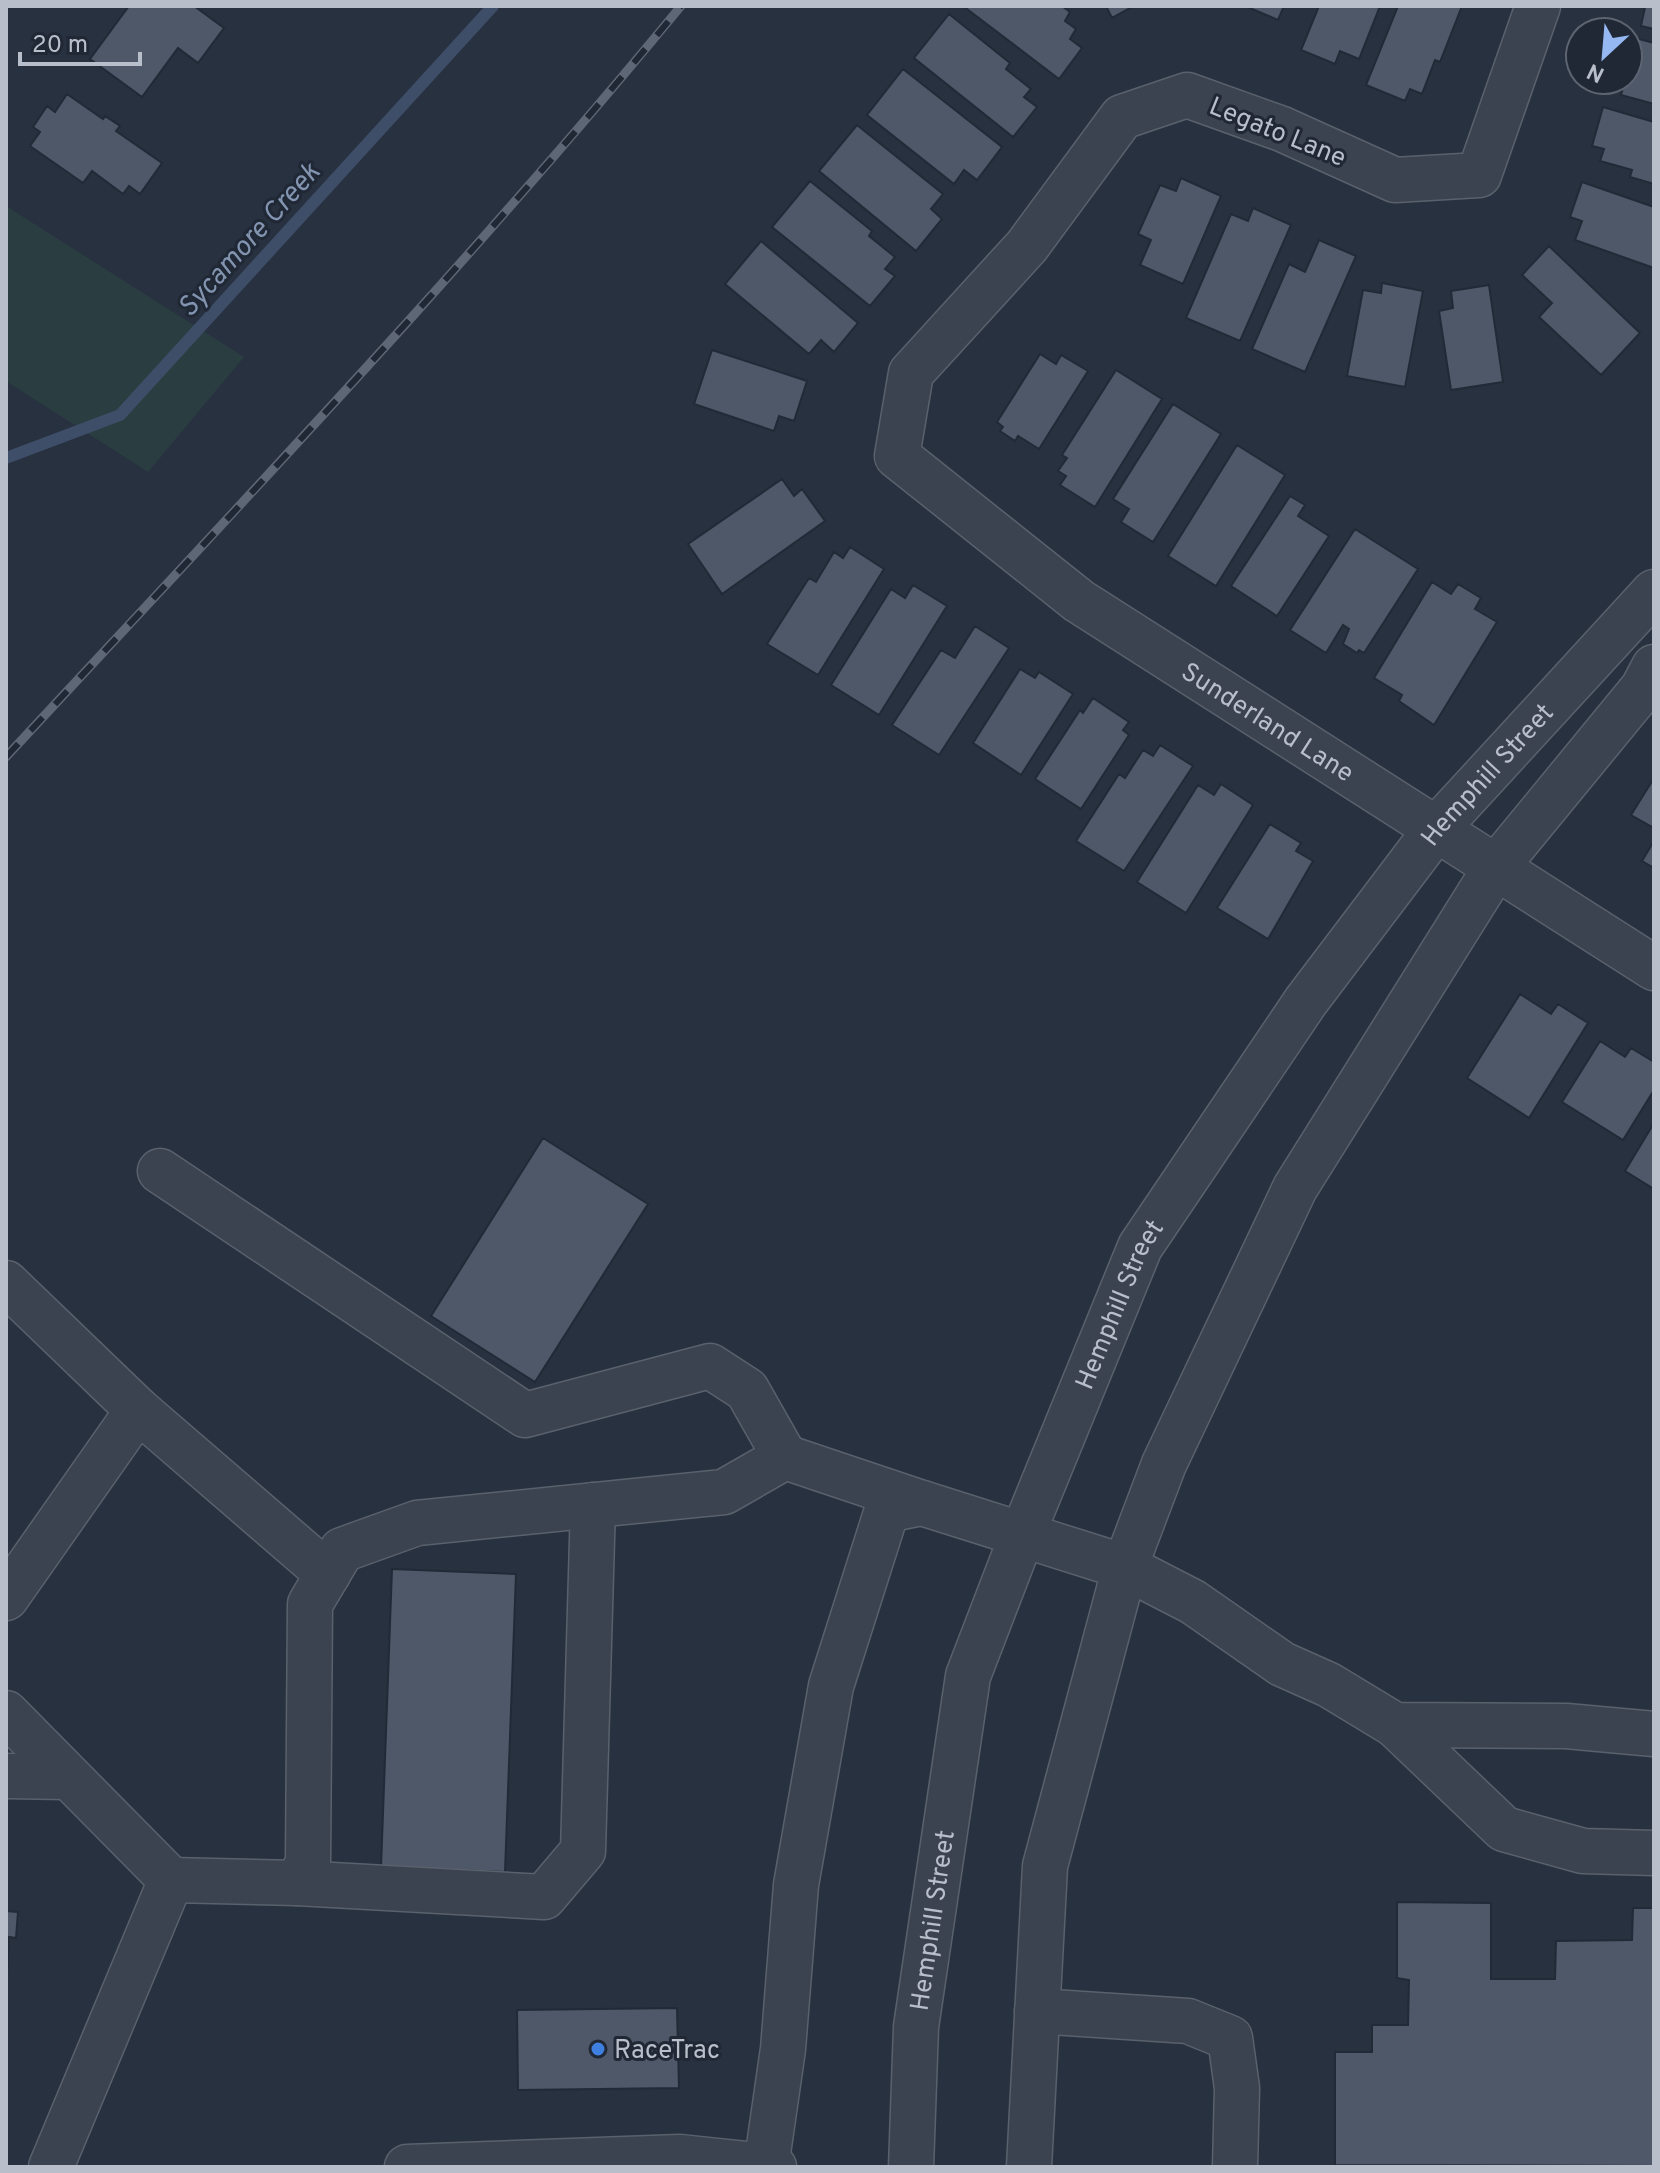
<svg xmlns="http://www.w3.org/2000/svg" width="1660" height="2173" font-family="Overpass,sans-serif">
<rect width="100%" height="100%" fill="#283140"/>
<path fill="#2a3e41" d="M6,206l238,151 -96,115 -142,-91z"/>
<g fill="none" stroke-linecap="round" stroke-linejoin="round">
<path stroke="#3f4e68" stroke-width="12" d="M6,458l114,-43 373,-409"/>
</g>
<path fill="#4e5869" stroke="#222a37" stroke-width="2" d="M129,6h65l30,22 -26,35 -20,-15 -36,49 -52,-38z
M963,6h99l8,6 -5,9 11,8 -6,10 12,9 -23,31z
M1106,6h28l-22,12z
M1245,6h39l-6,14z
M1319,6h61l-21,53 -19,-8 -5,13 -34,-14z
M1398,6h64l-22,56 -5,-2 -13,34 -12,-5 -5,12 -39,-16z
M1641,6h13v23l-13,-3 4,-19z
M949,14l61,49 -4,6 25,20 -7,8 13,10 -24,30 -99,-79z
M1628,36l26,7v61l-33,-9 4,-15h3z
M903,69l99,78 -25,33 -13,-10 -10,14 -87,-69z
M67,94l36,25 2,-3 15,10 -4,5 46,32 -22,31 -11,-8 -6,8 -31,-23 -9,12 -53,-37 10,-14 -7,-5 14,-21 8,6z
M1603,107l51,15v62l-24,-7 2,-7 -32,-9 4,-12 -12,-3z
M857,125l86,69 -12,15 11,10 -26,32 -97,-80z
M1181,178l40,18 -38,88 -43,-19 11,-25 -13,-6 22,-49 16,6z
M810,181l62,50 -3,5 26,21 -10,12 10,7 -25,30 -98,-79z
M1582,182l72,25v61l-79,-28 7,-19 -12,-4z
M1253,208l38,17 -51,116 -54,-23 45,-104 17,7z
M1319,240l37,16 -51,116 -53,-23 37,-85 16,8z
M761,241l97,82 -24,29 -13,-12 -12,14 -84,-70z
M1549,246l91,87 -39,42 -62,-58 13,-14 -30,-28z
M1382,283l41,8 -18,96 -58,-11 16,-86 18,3z
M1489,285l14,97 -52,8 -12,-79 14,-3 -2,-17z
M712,350l95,31 -13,40 -15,-5 -5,15 -80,-27z
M1040,354l16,10 5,-9 27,16 -49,78 -21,-13 -3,5 -15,-10 3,-4 -6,-5z
M1116,370l46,29 -67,108 -35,-22 6,-9 -8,-5 9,-13 -5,-3z
M1173,404l48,30 -68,108 -32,-20 8,-13 -16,-10z
M1237,445l48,30 -69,111 -48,-30z
M782,479l12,17 8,-7 23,32 -103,73 -34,-50z
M1290,496l15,9 -7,11 31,20 -52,80 -46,-30z
M1355,529l63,40 -54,84 -5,-3 -2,3 -14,-9 6,-15 -6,-4 -17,28 -36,-23z
M850,547l34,22 -66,106 -51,-31 42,-66 7,4 18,-30 9,6z
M1432,582l19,12 7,-10 23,14 -6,11 22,13 -63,103 -35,-24 3,-6 -28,-17z
M913,585l34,21 -68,109 -48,-30 60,-96 14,9z
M975,626l34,22 -70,107 -47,-30 49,-75 14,8z
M1020,669l15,9 4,-6 34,22 -52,81 -48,-32z
M1093,698l36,24 -6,8 6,5 -48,74 -46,-30 45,-69 3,3z
M1160,745l33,21 -69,105 -48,-30 43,-67 6,4 18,-28 10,6z
M1654,778v50l-23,-13z
M1221,784l32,21 -67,108 -49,-31 61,-97 16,10z
M1270,824l31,19 -5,8 17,10 -45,78 -51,-31z
M1654,841v27l-12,-7z
M1520,994l31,20 7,-10 30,19 -59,95 -62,-40z
M1600,1041l25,16 6,-9 23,14v28l-31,50 -61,-38z
M1654,1123v66l-29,-18z
M543,1138l105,66 -113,178 -104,-66z
M392,1569l124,5 -11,298 -124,-5z
M1397,1902l94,1v76h64l1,-38 76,-1 1,-32h21v258l-319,-1v-113h37v-27h36l1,-45 -12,-2z
M6,1911l12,1 -2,26 -7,-1 -3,58z
M677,2008l2,80 -161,2 -1,-80z"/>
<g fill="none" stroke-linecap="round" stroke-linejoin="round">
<g stroke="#59616d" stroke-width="47">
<g id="minor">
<path id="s1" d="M1538,6l-59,169 -84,5 -113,-51 -95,-34 -65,22 -95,129 -116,127 -14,83 182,145 575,367"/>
<path d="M160,1171l365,244 185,-49 37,24 38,67"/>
<path d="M6,1283l132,127"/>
<path d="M6,1598l132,-188 190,164"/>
<path d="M6,1713l165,167 -120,287"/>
<path d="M1395,1725l109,104 79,22 71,2"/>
<path d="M6,1776l61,1"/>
<path d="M171,1880l126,3 11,-20 2,-259 32,-54 75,-27 307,-31 61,-35 137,46"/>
<path d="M297,1883l247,14 39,-46 10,-346"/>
<path d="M1037,2011l151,10 42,17 7,50 -2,79"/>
<path d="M407,2167l273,-10 94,10"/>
<path d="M766,2167l17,-118 13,-164 35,-199 56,-176 35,-7 203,64 68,35 89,62 47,21 66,40 171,1 88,8"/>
<path id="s2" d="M911,2167l5,-140 52,-351 55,-143 117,-286 166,-246 131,-173 217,-236"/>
<path d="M1029,2167l16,-301 80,-299 39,-103 131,-276 201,-321 147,-179 11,-21"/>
</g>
</g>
<use href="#minor" stroke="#3c4350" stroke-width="44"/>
<g stroke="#5e6776" stroke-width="9">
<path id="rail" d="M6,757c229,-247 461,-491 675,-751"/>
</g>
<use href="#rail" stroke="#202835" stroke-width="6" stroke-dasharray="18" stroke-linecap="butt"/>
</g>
<circle fill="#3f7fe0" stroke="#202835" stroke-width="3" cx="598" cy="2049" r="8"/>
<g text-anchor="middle" stroke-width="6" stroke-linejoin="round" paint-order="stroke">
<g font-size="26" fill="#b8bfca" stroke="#202835">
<text transform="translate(1278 131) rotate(22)" y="9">Legato Lane</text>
<text dy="9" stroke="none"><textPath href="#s1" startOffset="1430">Sunderland Lane</textPath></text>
<text dy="9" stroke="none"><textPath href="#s2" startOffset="1544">Hemphill Street</textPath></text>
<text dy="9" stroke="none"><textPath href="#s2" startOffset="896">Hemphill Street</textPath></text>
<text dy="9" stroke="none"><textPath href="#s2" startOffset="248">Hemphill Street</textPath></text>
</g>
<g font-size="26" fill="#b8bfca" stroke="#202835" text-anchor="start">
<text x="614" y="2058">RaceTrac</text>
</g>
<g font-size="28" font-style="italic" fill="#8294b0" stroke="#202835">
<text transform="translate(248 239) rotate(-48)" y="10">Sycamore Creek</text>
</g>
</g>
<rect width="1660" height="2173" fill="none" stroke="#b8bfca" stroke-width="16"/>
<g transform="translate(1604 56) rotate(206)"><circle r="38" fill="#202835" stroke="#5d6471" stroke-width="2"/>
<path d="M0-6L14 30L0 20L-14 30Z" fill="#95b7f2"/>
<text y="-12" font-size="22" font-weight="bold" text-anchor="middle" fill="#b8bfca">N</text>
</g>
<path d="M20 52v12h120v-12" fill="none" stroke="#b8bfca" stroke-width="4"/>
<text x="32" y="52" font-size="24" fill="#b8bfca" stroke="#202835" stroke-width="6" paint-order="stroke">20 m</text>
</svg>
